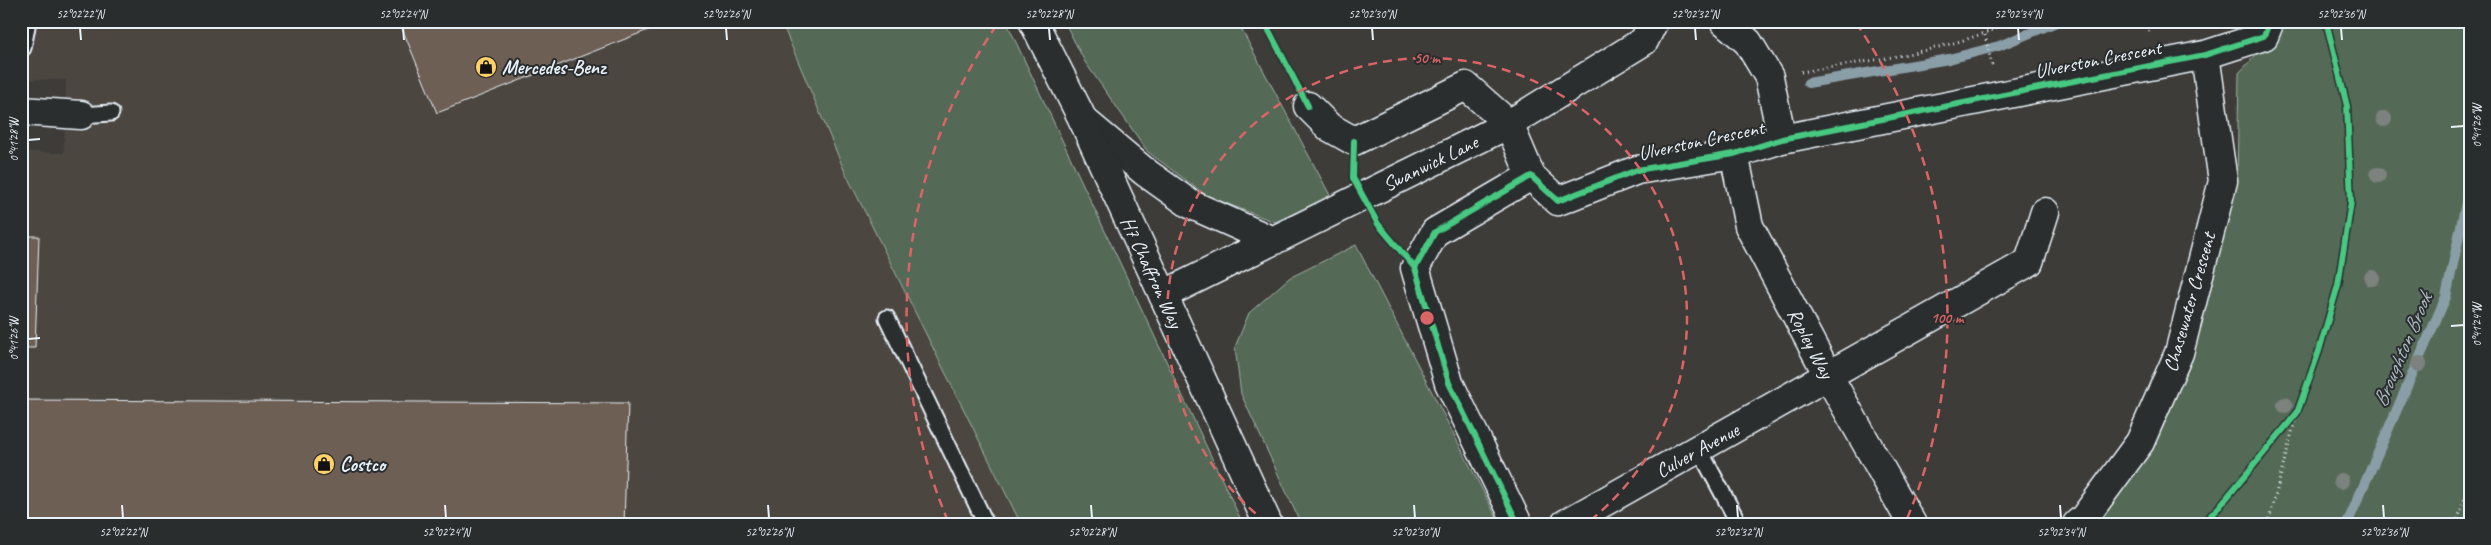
<svg xmlns="http://www.w3.org/2000/svg" width="2491" height="545" font-family="Caveat,sans-serif">
<rect width="100%" height="100%" fill="#3e3c39"/>
<filter id="ink" filterUnits="userSpaceOnUse"><feTurbulence type="fractalNoise" baseFrequency=".02" numOctaves="2"/><feDisplacementMap in="SourceGraphic" scale="10" xChannelSelector="R" yChannelSelector="G"/><feConvolveMatrix kernelMatrix="1 2 1 2 8 2 1 2 1" color-interpolation-filters="sRGB"/></filter>
<g filter="url(#ink)">
<path fill="#4c4641" d="M21,21h760l64,151 176,352h-1000v-372l43,1 2,-73 -45,-1z"/>
<path fill="#546a56" stroke="#9eaea7" d="M781,21h225l237,503h-222l-176,-352z
M1064,21h173l94,176 -56,25 -68,-26 -59,-44 -63,-90z
M2281,21h189v503h-376l99,-175 44,-165 2,-111 37,-40z
M1356,245l144,279h-199l-60,-130 -6,-47 14,-34 40,-35z"/>
<g fill="none" stroke-linecap="round" stroke-linejoin="round">
<path stroke="#8a9ea7" stroke-width="10" d="M1808,83l141,-24 50,-13 60,-25
M2347,524l99,-227 24,-113"/>
</g>
<path fill="#6e5f54" stroke="#e8f1f8" d="M399,21h272l-234,92z
M21,236h18l-4,112h-14z
M21,400l607,3 -4,121h-603z"/>
<g fill="none" stroke-linecap="round" stroke-linejoin="round">
<g stroke="#e8f1f8" stroke-width="19">
<path id="lane" d="M21,48h2l5,-27
M81,115l30,-2
M887,318l99,206
M1699,449l40,75"/>
</g>
<g stroke="#e8f1f8" stroke-width="31">
<path id="street" d="M1724,21l24,21 21,35 13,62
M1308,106l21,21 25,14 112,-55 43,38 22,52
M21,111l60,4
M1083,120l62,52 45,32 83,37
M1734,154l15,72 80,151 83,147
M1163,295l346,-171 135,-83 10,-20
M1518,524l-69,-141 -34,-115 20,-36 96,-56 27,25 79,-31 97,-16 48,-15 423,-84 59,-19 6,-15
M1565,524l464,-262 16,-50
M2077,524l7,-6 56,-76 39,-89 44,-172 -18,-126"/>
</g>
<g stroke="#e8f1f8" stroke-width="31">
<path id="secondary" d="M1033,21l50,99 185,404"/>
</g>
<path stroke="#e8f1f8" stroke-width="3" stroke-dasharray="1 4" stroke-linecap="butt" d="M2146,21l3,12
M1985,35l7,31
M1801,72c72,-12 146,-20 213,-51
M2268,524l29,-111
M2456,524l14,-40"/>
<use href="#lane" stroke="#2a2d2e" stroke-width="15"/>
<use href="#street" stroke="#2a2d2e" stroke-width="28"/>
<use href="#secondary" stroke="#2a2d2e" stroke-width="28"/>
<g stroke="#2a2d2e" stroke-width="9">
<path id="cycleway" d="M1264,21l44,85
M1354,141l-1,37 25,46 37,44
M1518,524l-69,-141 -34,-115 20,-36 96,-56 27,25 79,-31 97,-16 48,-15 423,-84 59,-19 6,-15
M2202,524l17,-17 78,-94 22,-62 19,-66 13,-83 -4,-96 -21,-85"/>
</g>
<use href="#cycleway" stroke="#46c982" stroke-width="6"/>
</g>
<g fill="#7b827e">
<circle cx="2384" cy="119" r="8"/>
<circle cx="2378" cy="175" r="8"/>
<circle cx="2372" cy="278" r="8"/>
<circle cx="2419" cy="364" r="8"/>
<circle cx="2285" cy="405" r="8"/>
<circle cx="2341" cy="481" r="8"/>
</g>
</g>
<path fill="none" stroke="#e8f1f8" stroke-width="2" d="M80,28l1,12M403,28l1,12M726,28l1,12M1049,28l1,12M1372,28l1,12M1695,28l1,12M2018,28l1,12M2341,28l1,12M2451,127l13,-1M28,140l12,-1M2451,326l13,-1M28,339l12,-1M122,505l1,13M445,505l1,13M768,505l1,13M1091,505l1,13M1414,505l1,13M1737,505l1,13M2060,505l1,13M2383,505l1,13"/>
<g fill="none" stroke="#db6466" stroke-width="2.5" stroke-dasharray="9 6">
<path d="M1267 523A260 260 0 1 1 1587 523"/>
<path d="M948 521A520 520 0 0 1 998 23M1856 23A520 520 0 0 1 1906 521"/>
</g>
<defs>
<g id="shop-disc" transform="scale(1.125)"><circle r="9.5" fill="#ffd166" stroke="#2a2d2e"/><path d="M-5-2.5h2.3a2.7 3.5 0 0 1 5.4 0H5L5.5 6h-11ZM-1.5-2.5h3a1.5 2.3 0 0 0-3 0Z" fill="#111"/></g>
</defs>
<g fill-rule="evenodd">
<use href="#shop-disc" x="486" y="67"/>
<use href="#shop-disc" x="324" y="464"/>
</g>
<g text-anchor="middle" stroke-width="4" stroke-linejoin="round" paint-order="stroke">
<g font-size="20" fill="#e8f1f8" stroke="#2a2d2e">
<text transform="translate(2098 59) rotate(-11)" y="7">Ulverston Crescent</text>
<text transform="translate(1701 140) rotate(-12)" y="7">Ulverston Crescent</text>
<text transform="translate(1430 163) rotate(-26)" y="7">Swanwick Lane</text>
<text transform="translate(1152 272) rotate(65)" y="7">H7 Chaffron Way</text>
<text transform="translate(2189 302) rotate(-74)" y="7">Chasewater Crescent</text>
<text transform="translate(1811 343) rotate(62)" y="7">Ropley Way</text>
<text transform="translate(1697 450) rotate(-29)" y="7">Culver Avenue</text>
</g>
<g font-size="20" font-weight="bold" fill="#e8f1f8" stroke="#2a2d2e" text-anchor="start">
<text x="502" y="74">Mercedes-Benz</text>
<text x="340" y="471">Costco</text>
</g>
<g font-size="21" font-style="italic" fill="#aabac2" stroke="#2a2d2e">
<text transform="translate(2402 350) rotate(-67)" y="7">Broughton Brook</text>
</g>
</g>
<circle cx="1427" cy="318" r="8" fill="#db6466" stroke="#2a2d2e" stroke-width="2.5"/>
<g font-size="15" text-anchor="middle" font-weight="bold" fill="#db6466" stroke="#2a2d2e" stroke-width="4" stroke-linejoin="round" paint-order="stroke">
<text x="1427" y="63">50 m</text>
<text x="1947" y="323">100 m</text>
</g>
<rect width="2491" height="545" fill="none" stroke="#2a2d2e" stroke-width="55"/>
<rect x="28" y="28" width="2436" height="490" fill="none" stroke="#e8f1f8" stroke-width="2"/>
<g font-size="12" text-anchor="middle" fill="#e8f1f8">
<text x="80" y="18">52°02'22"N</text>
<text x="403" y="18">52°02'24"N</text>
<text x="726" y="18">52°02'26"N</text>
<text x="1049" y="18">52°02'28"N</text>
<text x="1372" y="18">52°02'30"N</text>
<text x="1695" y="18">52°02'32"N</text>
<text x="2018" y="18">52°02'34"N</text>
<text x="2341" y="18">52°02'36"N</text>
<text transform="translate(2477 126) rotate(-90)" y="4">0°41'26"W</text>
<text transform="translate(14 140) rotate(-90)" y="4">0°41'28"W</text>
<text transform="translate(2477 325) rotate(-90)" y="4">0°41'24"W</text>
<text transform="translate(14 339) rotate(-90)" y="4">0°41'26"W</text>
<text x="123" y="536">52°02'22"N</text>
<text x="446" y="536">52°02'24"N</text>
<text x="769" y="536">52°02'26"N</text>
<text x="1092" y="536">52°02'28"N</text>
<text x="1415" y="536">52°02'30"N</text>
<text x="1738" y="536">52°02'32"N</text>
<text x="2061" y="536">52°02'34"N</text>
<text x="2384" y="536">52°02'36"N</text>
</g>
</svg>
